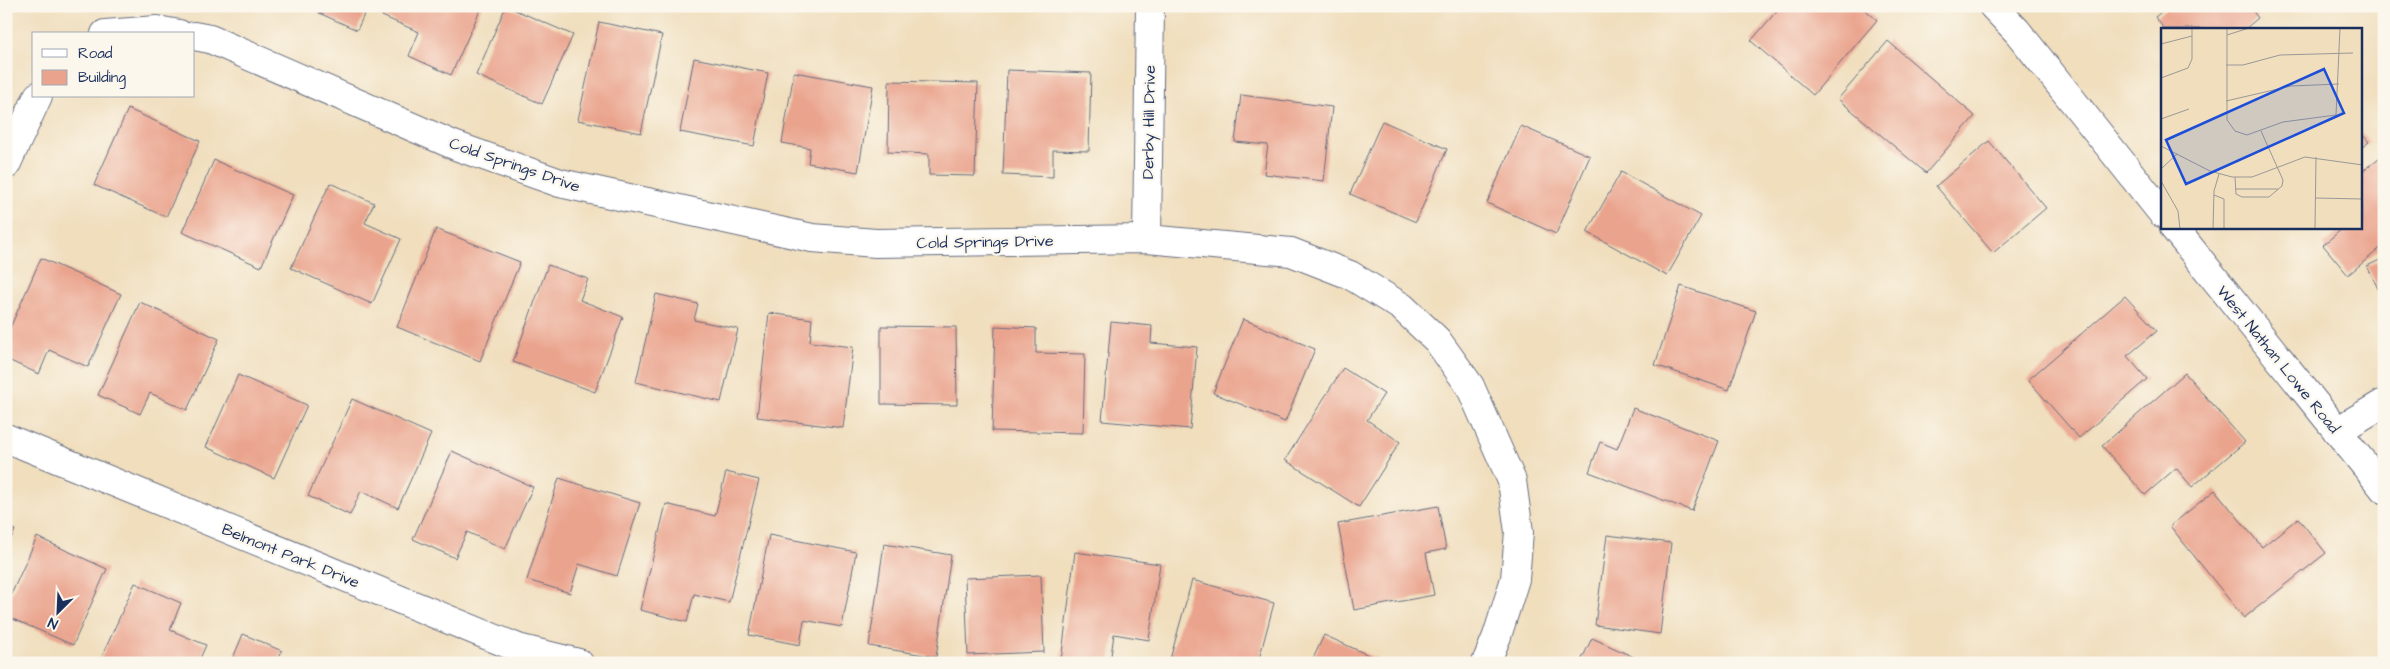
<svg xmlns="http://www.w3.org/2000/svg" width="2390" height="669" font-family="'Architects Daughter',sans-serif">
<rect width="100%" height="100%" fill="#fbf7ec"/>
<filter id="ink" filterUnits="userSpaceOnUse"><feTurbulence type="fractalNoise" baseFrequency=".02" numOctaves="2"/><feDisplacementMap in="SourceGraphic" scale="10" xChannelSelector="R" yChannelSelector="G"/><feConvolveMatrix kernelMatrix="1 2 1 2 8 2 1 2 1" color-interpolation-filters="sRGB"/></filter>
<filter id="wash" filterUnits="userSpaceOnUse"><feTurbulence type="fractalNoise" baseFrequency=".0096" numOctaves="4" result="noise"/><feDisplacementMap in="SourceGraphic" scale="20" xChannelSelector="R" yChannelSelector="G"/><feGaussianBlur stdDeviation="1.12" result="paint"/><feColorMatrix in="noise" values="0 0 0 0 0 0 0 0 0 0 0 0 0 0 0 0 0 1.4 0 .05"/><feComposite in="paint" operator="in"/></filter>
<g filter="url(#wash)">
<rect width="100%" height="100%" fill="#f0debd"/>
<g id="blocks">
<path fill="#eaa48e" d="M322,6h46l-11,24 -38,-17z
M386,6h96l-31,69 -42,-19 10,-24 -37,-16z
M506,6l67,29 -31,69 -66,-29z
M1781,6h80l16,14 -64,75 -62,-54z
M2169,6h80l9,12 -13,11h-81l-9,-12z
M599,22l63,13 -21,98 -63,-13z
M1888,41l87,75 -49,57 -88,-74z
M694,58l74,15 -14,73 -74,-14z
M1007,70l84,3 -2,78 -36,-1v27l-50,-2z
M794,72l79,14 -15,86 -50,-9 2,-15 -28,-5z
M889,81l89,2 -3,93 -46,-1v-21l-41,-2z
M1241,95l91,12 -8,74 -60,-7 4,-29 -33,-3z
M128,109l72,32 -34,76 -72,-32z
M1382,121l65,28 -31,73 -66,-28z
M1521,126l69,30 -34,78 -69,-31z
M2361,133l8,9 -8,6z
M1989,141l57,67 -53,45 -57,-67z
M2383,155l1,90 -36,30 -25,-30 20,-17h18v-56z
M214,160l79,35 -32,72 -79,-35z
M1621,172l80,44 -34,60 -80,-44z
M330,183l44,20 -9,20 36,16 -29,65 -81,-36z
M436,229l84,33 -40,99 -83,-34z
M41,258l80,36 -33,73 -39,-17 -10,24 -33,-15v-22z
M2384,258v43l-17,-35z
M548,265l40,14 -8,21 43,17 -28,75 -82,-30z
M1681,286l75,25 -27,79 -74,-25z
M656,294l42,10 -4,16 44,9 -17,73 -85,-20z
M2125,296l32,35 -30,25 20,23 -68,59 -51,-58z
M140,302l79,37 -32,71 -37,-17 -10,21 -42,-19z
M769,313l43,6 -2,23 43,5 -10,81 -86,-11z
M1243,319l72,30 -30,73 -72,-29z
M1111,322l41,4 -1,17 46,4 -7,82 -88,-8z
M881,326l75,1 1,78 -76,-1z
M995,326l41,2v25l49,1 -2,79 -91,-2z
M1343,368l41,26 -17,26 33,22 -41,65 -74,-47z
M2185,373l60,69 -53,45 -16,-19 -31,27 -43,-49z
M238,375l69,30 -33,73 -68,-31z
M352,399l79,35 -33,74 -37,-17 -11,24 -42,-19z
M1633,408l86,33 -27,70 -103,-39 11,-30 17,7z
M452,451l81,36 -28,62 -38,-17 -12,26 -42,-19z
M726,472l33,8 -30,122 -35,-8 -7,28 -47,-12 26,-106 49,12z
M559,478l81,25 -23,73 -38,-12 -9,29 -43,-13z
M2215,490l47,57 36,-29 28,35 -82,65 -74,-92z
M1438,506l8,43 -20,4 8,42 -80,15 -16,-86z
M6,526l9,4 -9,19z
M769,535l87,17 -14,75 -38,-7 -4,25 -51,-10z
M1607,535l64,8 -11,91 -65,-9z
M37,537l70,32 -34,76 -67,-29v-10z
M884,544l67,11 -15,102 -67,-11z
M1075,552l85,12 -11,76 -35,-6 -4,29 -49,-2z
M1041,575l3,77 -76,3 -3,-77z
M1192,580l82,23 -16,60h-89z
M135,583l46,20 -11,27 36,15 -8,18h-99z
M243,634l39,17 -6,12h-45z
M1324,635l62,28h-75z
M1592,638l55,25h-67z"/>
</g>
</g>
<g filter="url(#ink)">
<use href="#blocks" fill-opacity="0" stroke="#666c7f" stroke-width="1"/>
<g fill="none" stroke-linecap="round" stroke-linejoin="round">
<g stroke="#666c7f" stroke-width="30">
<path id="minor" d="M105,34l52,-4 22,4
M194,36l16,3 246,107 104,37 252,55 64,5 271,-4 144,13 59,23 52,32 35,33 33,46 42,95 7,51 -4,47 -18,57 -11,27
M6,165l32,-69
M1147,239l3,-233
M2337,431l47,-28
M6,438l512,210 61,15"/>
</g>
<g stroke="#666c7f" stroke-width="30">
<path id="tertiary" d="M1993,6l24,25 145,182
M2174,228l210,261"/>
</g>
<use href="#minor" stroke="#fff" stroke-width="28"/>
<use href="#tertiary" stroke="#fff" stroke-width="28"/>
</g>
</g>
<g text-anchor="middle" stroke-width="4.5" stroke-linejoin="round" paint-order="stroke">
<g font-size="16" fill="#1b2f5e" stroke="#fbf7ec">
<text transform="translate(1148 122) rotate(-89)" y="6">Derby Hill Drive</text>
<text transform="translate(515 164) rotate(19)" y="6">Cold Springs Drive</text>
<text transform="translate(985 241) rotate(-1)" y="6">Cold Springs Drive</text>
<text transform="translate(2279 359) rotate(51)" y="6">West Nathan Lowe Road</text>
<text transform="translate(291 555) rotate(22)" y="6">Belmont Park Drive</text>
</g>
</g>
<g transform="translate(2161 28)">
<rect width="201" height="201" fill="#f0debd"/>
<path fill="none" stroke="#9b9897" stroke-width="1" d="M66,0v92l8,11 12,4 36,-13 53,-7 4,-87M66,7l22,-7M0,16l31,-8M65,37h17l37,-10 73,-2M0,50l27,-10 4,-9v-31M65,73l65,-15 48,-2M0,91l28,-10M0,118l49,25 22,6h20l53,-20 58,8M0,141l16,-15M74,149l1,17 6,3h27l13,-11 1,-6 -22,-49M0,153l17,30 2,18M74,161h43M53,167l10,4v30M154,170l48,1M52,201l1,-38 5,-17M154,201l1,-72"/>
<path fill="#1d4ed8" fill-opacity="0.15" stroke="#1d4ed8" stroke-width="2.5" d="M163,41l20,44 -158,71 -20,-44z"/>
<rect width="201" height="201" fill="none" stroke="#1b2f5e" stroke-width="2.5"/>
</g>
<rect width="2390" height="669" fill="none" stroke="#fbf7ec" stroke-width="25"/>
<rect x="32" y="32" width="162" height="65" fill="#fbf7ec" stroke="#a1a7b3"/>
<rect x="42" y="49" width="25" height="8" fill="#ffffff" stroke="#a1a7b3"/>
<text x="78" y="58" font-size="15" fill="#1b2f5e">Road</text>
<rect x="42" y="70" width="25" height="15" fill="#eaa48e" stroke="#a1a7b3"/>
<text x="78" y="82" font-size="15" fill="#1b2f5e">Building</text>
<g transform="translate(58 612) rotate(204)" stroke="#fbf7ec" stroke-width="4" paint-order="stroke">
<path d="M0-4L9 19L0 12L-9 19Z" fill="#1b2f5e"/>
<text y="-8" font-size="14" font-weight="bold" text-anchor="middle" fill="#1b2f5e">N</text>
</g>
</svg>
